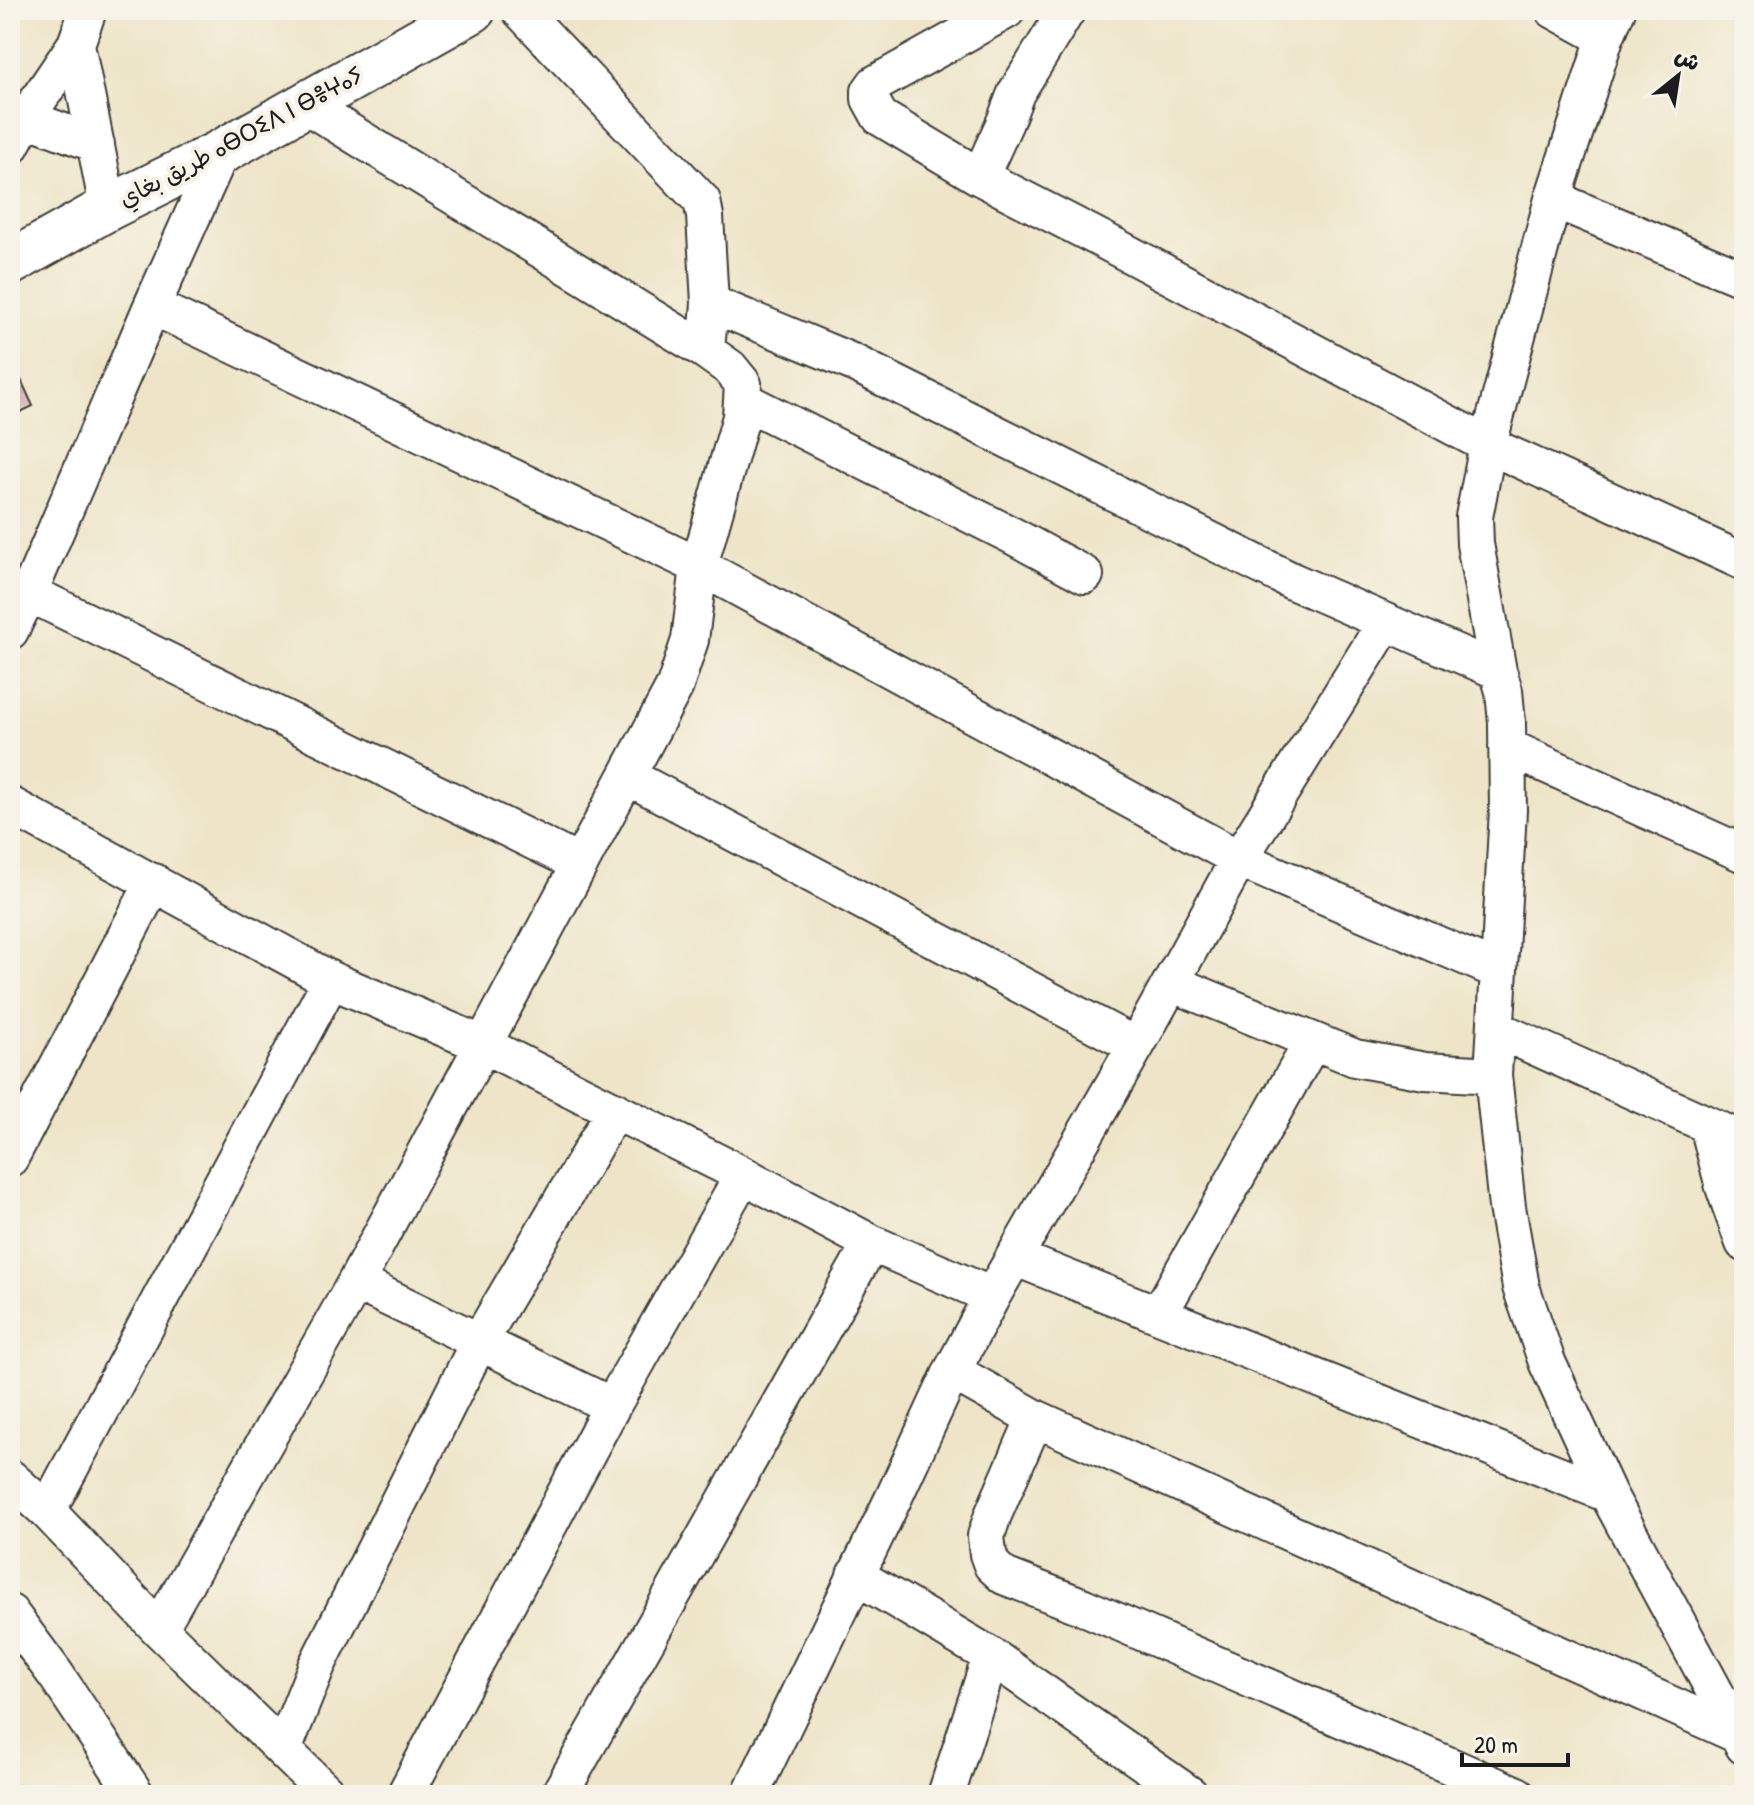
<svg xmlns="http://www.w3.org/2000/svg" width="1754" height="1805" font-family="'Patrick Hand','Playpen Sans Arabic','Noto Sans Tifinagh',sans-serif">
<rect width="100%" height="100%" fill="#f7f3e8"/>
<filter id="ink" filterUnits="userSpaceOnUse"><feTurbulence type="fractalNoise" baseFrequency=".0125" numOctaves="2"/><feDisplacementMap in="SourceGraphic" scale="16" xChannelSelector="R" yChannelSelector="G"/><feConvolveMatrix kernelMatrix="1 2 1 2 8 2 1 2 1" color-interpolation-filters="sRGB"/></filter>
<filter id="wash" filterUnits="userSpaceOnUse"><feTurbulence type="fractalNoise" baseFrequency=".006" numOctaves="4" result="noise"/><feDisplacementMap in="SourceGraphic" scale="32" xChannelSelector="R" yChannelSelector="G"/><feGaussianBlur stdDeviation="1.8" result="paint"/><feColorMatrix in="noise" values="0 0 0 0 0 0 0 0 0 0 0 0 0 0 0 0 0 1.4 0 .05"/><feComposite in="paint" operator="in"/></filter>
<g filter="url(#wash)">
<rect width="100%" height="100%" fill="#eee5c8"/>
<g id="blocks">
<path fill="#ca93a4" d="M10,356l23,50 -23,11z"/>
</g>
</g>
<g filter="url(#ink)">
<use href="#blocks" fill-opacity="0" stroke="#3c3a36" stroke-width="2"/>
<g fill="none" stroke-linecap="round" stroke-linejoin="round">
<g stroke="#3c3a36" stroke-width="40">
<path id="minor" d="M1067,10l-51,83 -11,29 -25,55 121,62 387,206 256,117
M1554,10l51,28
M1617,10l-12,28 -52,161 -65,246 -14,72 1,27 23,127 6,20 3,32 1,87 -15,265 14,132 14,80 26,75 61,132 136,252
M76,44l32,164
M304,104l402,247
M10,110l16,8 70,26
M10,147l16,-29 50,-74 12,-34
M980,177l-100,-60 -10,-18v-8l5,-7 132,-74
M1553,199l191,80
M710,303l142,59 440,219 206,90
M152,306l547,260 540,293 260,112
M743,400l272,137 70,38
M29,593l551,271
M10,631l19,-38 123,-287 69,-154
M1507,747l237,107
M627,776l509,270
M10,805l321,175 153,65 259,130 128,68 121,53
M1171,983l184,75 70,13 68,4
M1496,1029l248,112
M1708,1125l16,62 20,56
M10,1158l144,-276
M1014,1257l594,237
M356,1282l256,124
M1159,1314l154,-273
M952,1371l83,47 701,316 7,-2
M1035,1418l-42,97 -7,21 2,18 4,11 12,11 80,31 433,188
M10,1478l37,33 112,118 170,166
M47,1511l284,-531
M855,1575l136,81 199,139
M10,1613l46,62 80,120
M159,1629l197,-347 319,-596 15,-46 9,-74 42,-149 2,-33 -13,-16 -24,-17 4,-48 -5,-87 -3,-15 -182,-191
M283,1750l34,-85 162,-323 136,-232
M405,1795l207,-389 131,-231
M559,1795l312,-552
M750,1795l144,-298 58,-126 40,-75 149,-259 98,-178 147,-237
M946,1795l45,-139"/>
</g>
<g stroke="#3c3a36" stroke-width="48">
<path id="major" d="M10,263l98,-55 113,-56 252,-142"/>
</g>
<use href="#minor" stroke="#fff" stroke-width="36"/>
<use href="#major" stroke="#fff" stroke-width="44"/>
</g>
</g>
<g text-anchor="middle" stroke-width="8" stroke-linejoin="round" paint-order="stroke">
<g font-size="24" fill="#1c1c1c" stroke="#f7f3e8">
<text transform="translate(241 137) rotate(-28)" y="8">طريق بغاي ⴰⴱⵔⵉⴷ ⵏ ⴱⴻⵖⴰⵢ</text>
</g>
</g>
<rect width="1754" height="1805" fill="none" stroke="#f7f3e8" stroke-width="40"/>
<g transform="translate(1678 76) rotate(30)" stroke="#f7f3e8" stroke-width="6" paint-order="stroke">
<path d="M0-6L14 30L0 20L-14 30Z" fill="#1c1c1c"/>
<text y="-12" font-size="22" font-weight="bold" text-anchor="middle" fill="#1c1c1c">ش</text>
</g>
<path d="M1462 1753v12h106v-12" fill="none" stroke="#1c1c1c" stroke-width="4"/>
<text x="1474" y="1753" font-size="24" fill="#1c1c1c" stroke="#f7f3e8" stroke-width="6" paint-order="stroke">20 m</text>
</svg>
